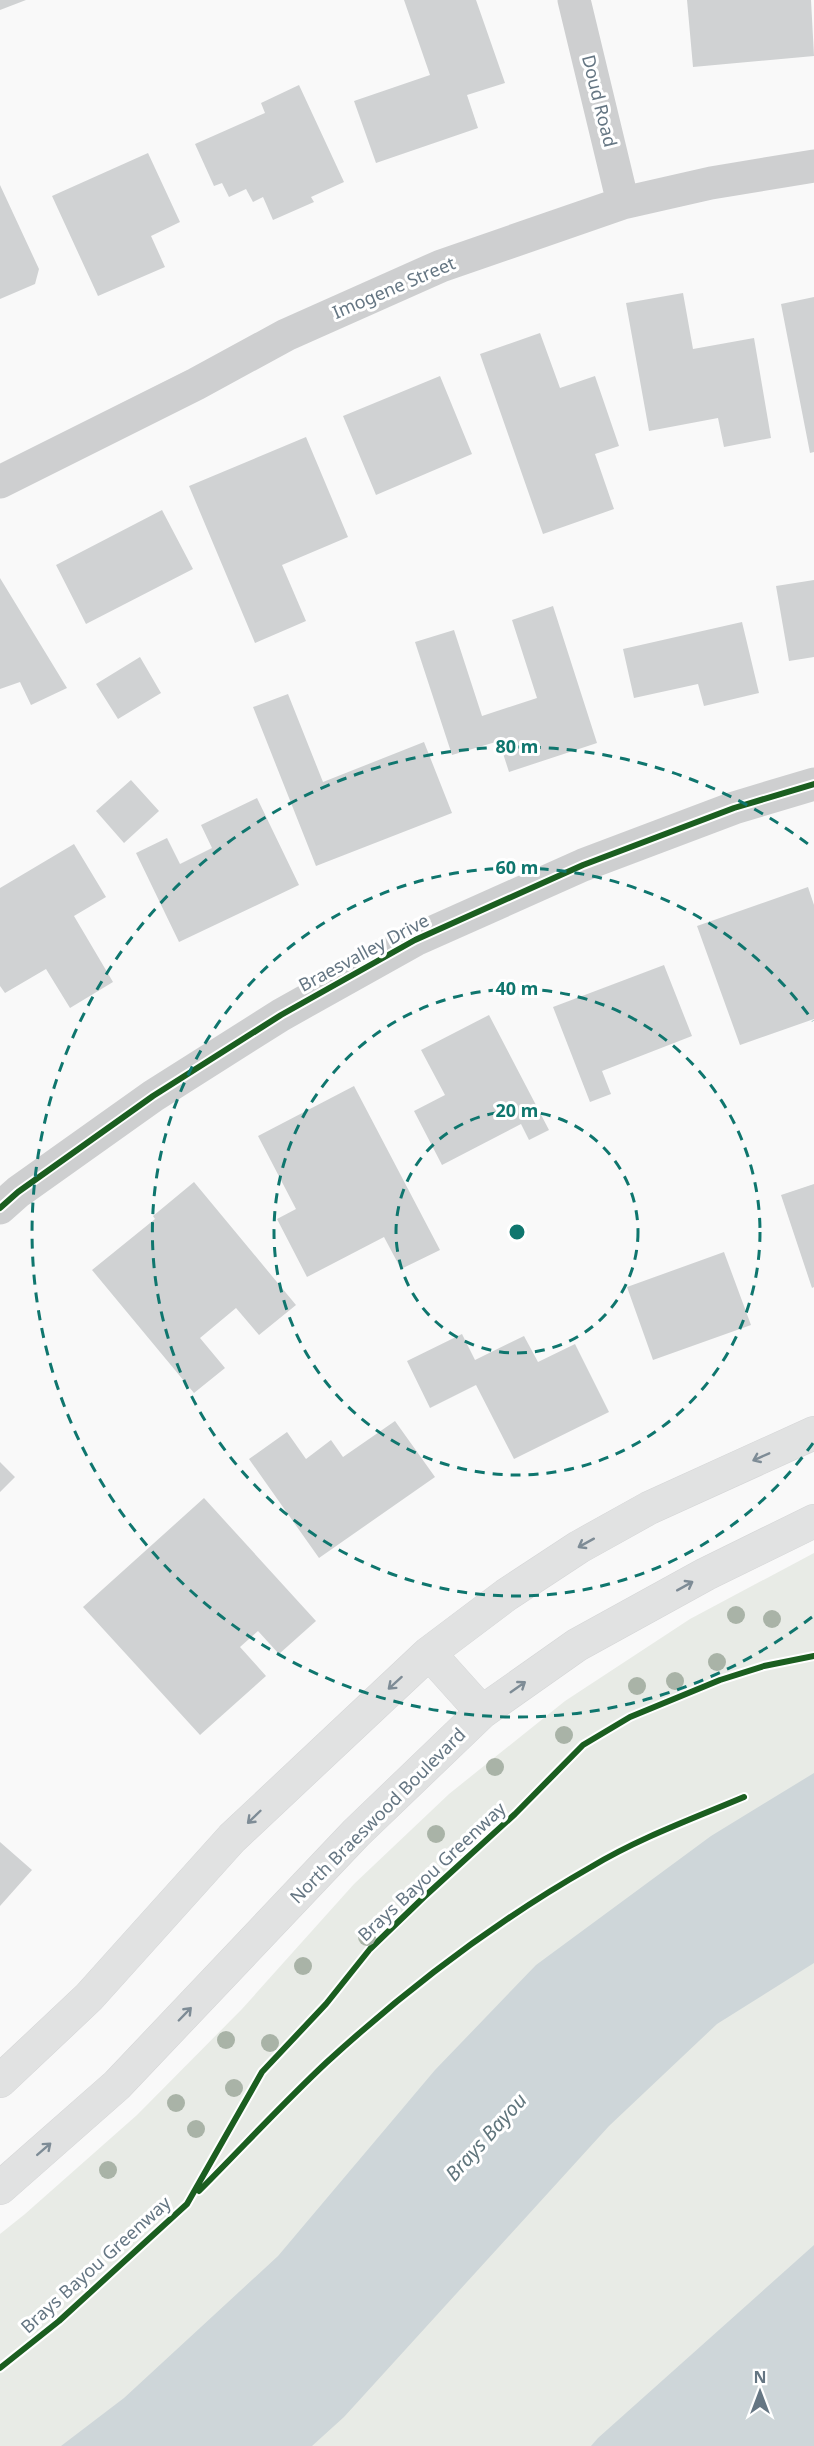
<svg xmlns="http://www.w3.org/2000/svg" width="814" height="2446" font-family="'Noto Sans',sans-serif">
<rect width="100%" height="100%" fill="#f9f9f9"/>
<path fill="#e8ebe6" d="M814,1553v893h-814v-212l25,-20 112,-99 105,-106 112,-125 95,-90 116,-93 125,-82z"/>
<path fill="#ced6d9" d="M814,1773v190l-97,61 -108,102 -265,291 -32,29h-251l63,-48 154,-142 157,-186 101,-105 175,-129z
M814,2245v201h-223l7,-8z"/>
<path fill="#d0d2d3" d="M0,0h26l-26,10z
M404,0h72l29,83 -38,12 11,33 -102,35 -22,-62 76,-26z
M687,0h124l3,56 -121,11z
M299,85l45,97 -33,15 3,5 -41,18 -10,-23 -10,5 -7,-13 -17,8 -7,-14 -8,3 -19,-42 70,-31 -4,-10z
M148,153l32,69 -29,14 14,31 -67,29 -46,-100z
M0,185l39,84 -4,15 -35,15z
M683,293l10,56 61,-11 17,100 -47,9 -6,-29 -69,13 -23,-128z
M814,297v155l-4,1 -29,-149z
M540,333l20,55 35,-12 24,70 -24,8 19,55 -71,25 -63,-180z
M440,376l32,78 -96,41 -33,-79z
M306,437l42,100 -66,28 24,56 -51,22 -66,-157z
M162,510l31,59 -107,55 -30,-59z
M0,578l67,110 -36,17 -11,-23 -20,7z
M814,580v77l-25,4 -13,-75z
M553,606l44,137 -88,29 -10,-31 -47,14 -37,-113 39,-12 28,86 55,-18 -25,-78z
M742,622l17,71 -55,13 -6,-22 -64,14 -11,-49z
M140,657l21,36 -43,26 -22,-35z
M288,694l35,88 101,-40 28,71 -136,53 -63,-159z
M131,780l28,31 -35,32 -28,-32z
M257,798l42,87 -120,57 -43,-89 31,-15 13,26 32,-16 -11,-23z
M74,844l32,53 -32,19 39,66 -43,26 -24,-39 -41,24 -5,-7v-98z
M808,887l6,18v114l-74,26 -43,-119z
M664,965l28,71 -90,35 9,23 -21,8 -37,-95z
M489,1015l60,115 -20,10 -8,-16 -79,41 -28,-54 31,-16 -24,-45z
M354,1086l86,164 -39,19 -17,-32 -77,40 -30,-58 19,-10 -38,-73z
M194,1182l102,123 -37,30 -23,-27 -36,30 25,30 -31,25 -102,-123 63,-51 -2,-3z
M814,1184v103l-2,1 -31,-93z
M724,1252l27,73 -98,35 -26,-73z
M462,1334l13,26 49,-24 14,26 37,-18 34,68 -95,47 -38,-74 -46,23 -23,-47z
M395,1421l40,56 -116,81 -70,-99 38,-27 19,27 25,-19 12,17z
M0,1462l15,15 -15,15z
M204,1498l112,123 -37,33 -21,-23 -18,16 26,29 -66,59 -117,-128z
M0,1842l32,28 -32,36z"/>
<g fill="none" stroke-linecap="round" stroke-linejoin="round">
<g stroke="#d5d6d7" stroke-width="34">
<path id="secondary" d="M429,1653l53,59
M0,2081l89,-84 143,-159 197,-185 77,-58 73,-48 70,-39 165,-75
M0,2188l117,-103 239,-252 126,-121 95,-67 129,-71 108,-53"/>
</g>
<path stroke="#cecfd0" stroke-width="33" d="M574,0l49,203
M0,482l196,-98 90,-49 155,-69 182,-63 88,-20 103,-17
M0,1208l18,-16 135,-96 128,-81 134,-75 168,-75 151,-57 80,-24"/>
<use href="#secondary" stroke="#e1e2e2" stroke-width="33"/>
<g stroke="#fff" stroke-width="10">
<path id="cycleway" d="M0,1208l18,-16 135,-96 128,-81 134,-75 168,-75 151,-57 80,-24
M199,2191c43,-43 84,-88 128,-129 81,-74 169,-141 264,-195 48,-29 101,-48 153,-70
M0,2368l59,-47 128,-117 75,-132 64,-68 44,-55 54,-52 91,-83 68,-69 47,-28 90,-37 44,-14 50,-10"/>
</g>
<use href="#cycleway" stroke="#1b5e20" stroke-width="6"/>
</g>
<g fill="#a9b3a7">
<circle cx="736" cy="1615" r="9"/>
<circle cx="772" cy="1619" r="9"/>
<circle cx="717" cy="1662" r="9"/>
<circle cx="675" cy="1681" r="9"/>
<circle cx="637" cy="1686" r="9"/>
<circle cx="564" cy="1735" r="9"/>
<circle cx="495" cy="1767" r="9"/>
<circle cx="436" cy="1834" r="9"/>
<circle cx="367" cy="1937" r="9"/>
<circle cx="303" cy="1966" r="9"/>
<circle cx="226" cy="2040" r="9"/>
<circle cx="270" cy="2043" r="9"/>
<circle cx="234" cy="2088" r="9"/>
<circle cx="176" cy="2103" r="9"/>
<circle cx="196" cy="2129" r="9"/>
<circle cx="108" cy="2170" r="9"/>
</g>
<defs><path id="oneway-shaft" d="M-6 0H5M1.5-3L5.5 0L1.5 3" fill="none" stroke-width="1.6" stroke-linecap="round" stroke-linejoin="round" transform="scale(1.5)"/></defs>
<g stroke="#7e8c96">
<use href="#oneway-shaft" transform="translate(761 1457) rotate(156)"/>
<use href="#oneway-shaft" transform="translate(586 1543) rotate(151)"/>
<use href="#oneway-shaft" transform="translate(685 1586) rotate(-29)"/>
<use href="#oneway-shaft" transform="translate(395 1683) rotate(138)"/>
<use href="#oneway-shaft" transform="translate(518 1687) rotate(-35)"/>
<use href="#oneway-shaft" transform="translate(254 1817) rotate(136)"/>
<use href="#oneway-shaft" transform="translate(185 2014) rotate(-46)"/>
<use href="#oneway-shaft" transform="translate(44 2149) rotate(-41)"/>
</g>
<g fill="none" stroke="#0f766e" stroke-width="3" stroke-dasharray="10 8">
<circle cx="517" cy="1232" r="121"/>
<circle cx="517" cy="1232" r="243"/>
<path d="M813 1443A364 364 0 1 1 813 1021"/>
<path d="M812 1617A485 485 0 1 1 812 847"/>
</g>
<g text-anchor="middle" stroke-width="6" stroke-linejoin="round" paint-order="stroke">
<g font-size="18" fill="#657683" stroke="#fff">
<text transform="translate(599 101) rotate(76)" y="6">Doud Road</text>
<text transform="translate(394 288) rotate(-23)" y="6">Imogene Street</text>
<text transform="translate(364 953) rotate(-28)" y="6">Braesvalley Drive</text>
<text transform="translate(378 1816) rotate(-45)" y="6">North Braeswood Boulevard</text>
<text transform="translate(432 1872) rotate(-43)" y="6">Brays Bayou Greenway</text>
<text transform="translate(96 2265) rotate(-42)" y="6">Brays Bayou Greenway</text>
</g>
<g font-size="20" font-style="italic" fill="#60757c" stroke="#fff">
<text transform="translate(486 2137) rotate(-48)" y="7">Brays Bayou</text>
</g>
</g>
<circle cx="517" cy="1232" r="9" fill="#0f766e" stroke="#fff" stroke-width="3"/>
<g font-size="18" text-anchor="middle" font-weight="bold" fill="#0f766e" stroke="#fff" stroke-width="6" stroke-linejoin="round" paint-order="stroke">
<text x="517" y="753">80 m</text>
<text x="517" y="874">60 m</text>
<text x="517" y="995">40 m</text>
<text x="517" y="1117">20 m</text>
</g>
<g transform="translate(760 2392)" stroke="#ffffff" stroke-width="4.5" paint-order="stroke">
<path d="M0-4.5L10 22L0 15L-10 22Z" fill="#657683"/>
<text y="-9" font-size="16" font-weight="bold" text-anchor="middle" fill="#657683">N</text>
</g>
</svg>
